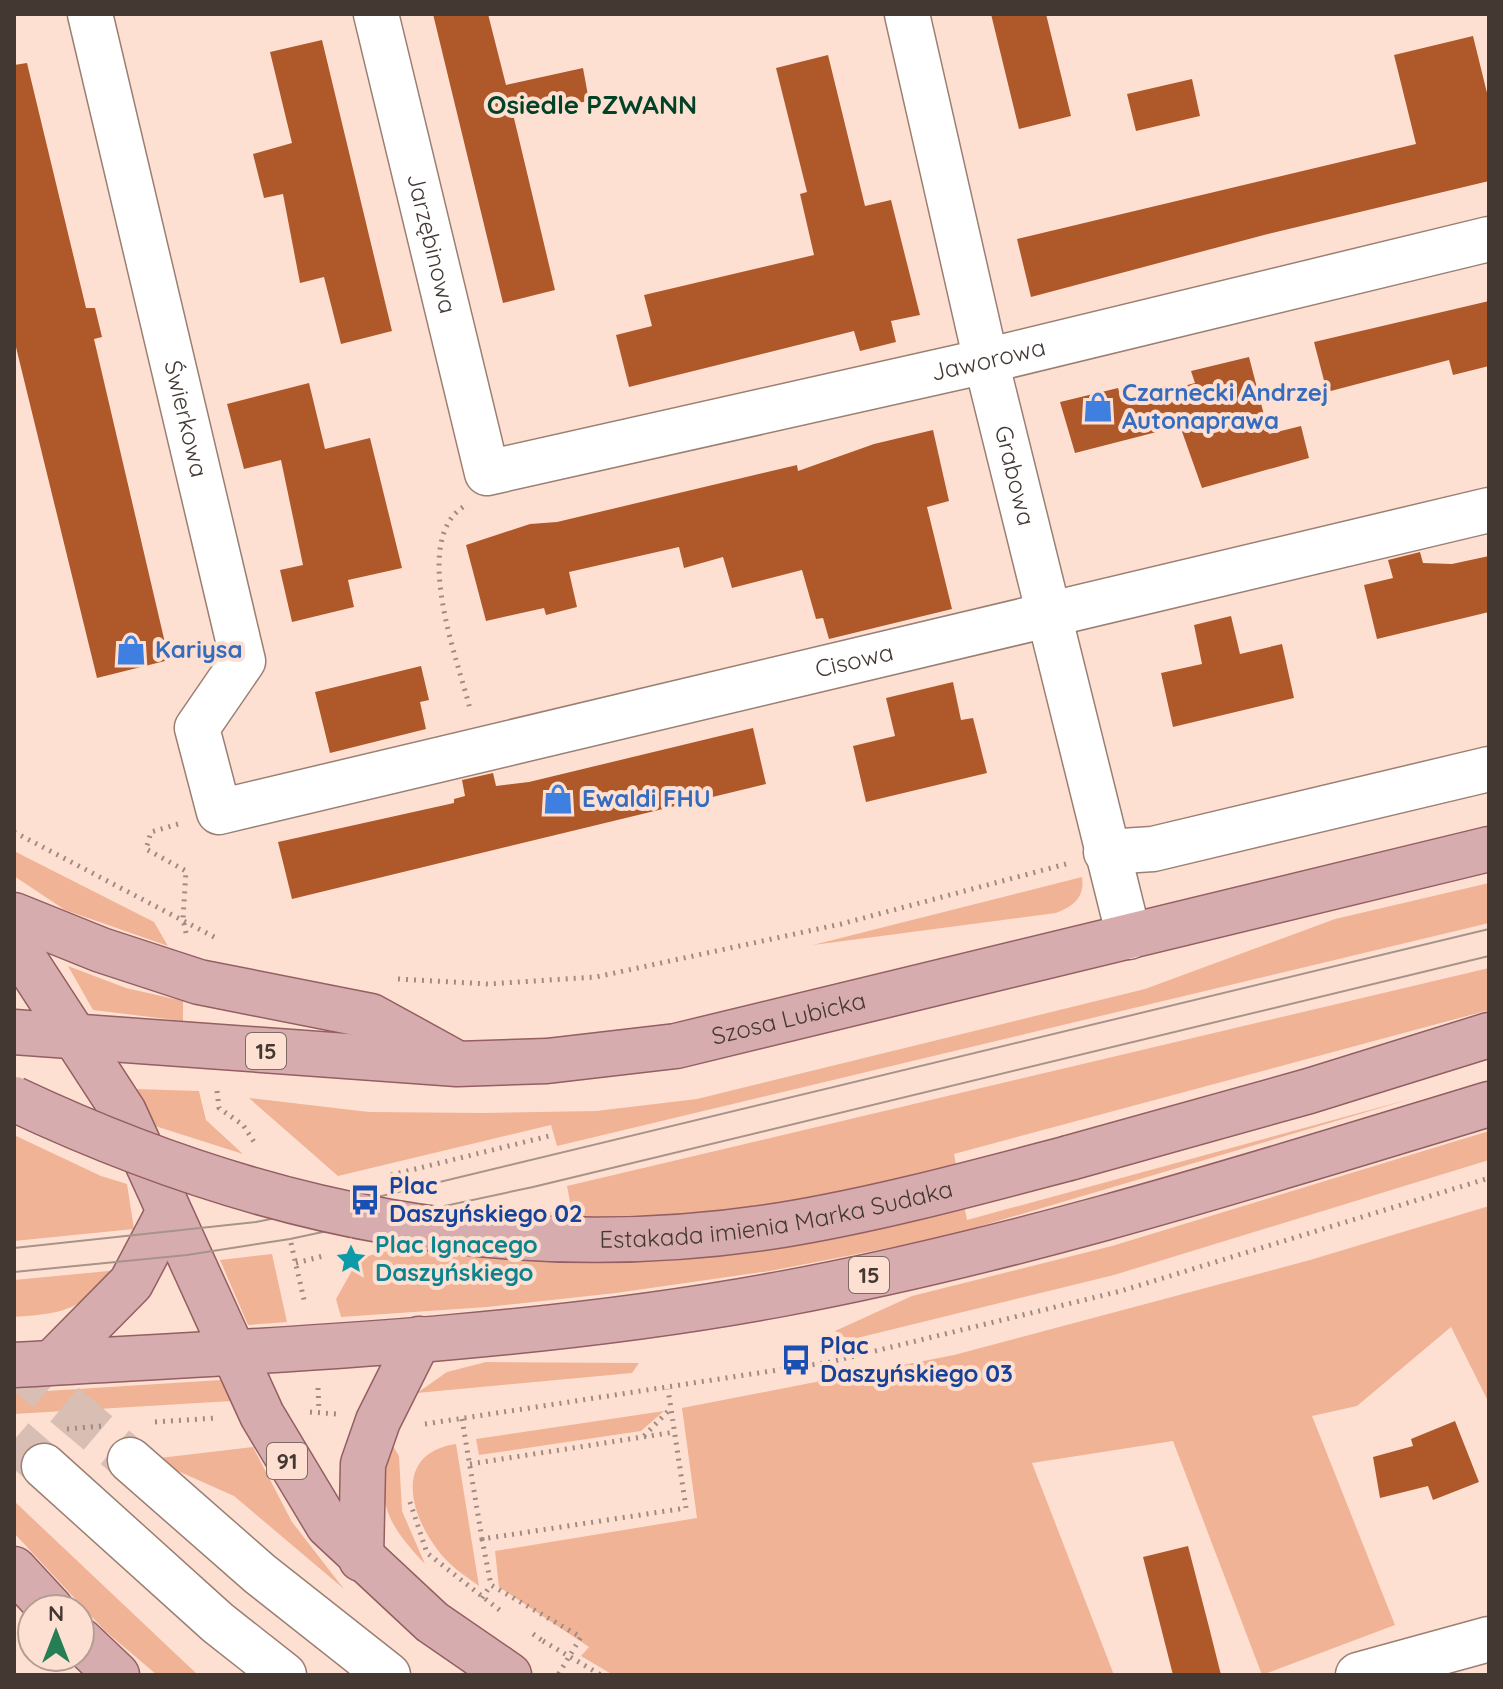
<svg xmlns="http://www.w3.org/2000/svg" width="1503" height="1689" font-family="Quicksand,sans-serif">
<rect width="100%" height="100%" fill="#fee0d3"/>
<path fill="#f0b396" d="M14,851l140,71 14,24 -103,-36 -51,-34z
M1082,877c3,20 -8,29 -26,36l-243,32z
M1489,883v40l-932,223 -6,-21 -213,51 -89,-78 120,14 114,1 113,-2 101,-12 448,-110 190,-70z
M68,966l58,22 57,13v20l-90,-11z
M1489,968v42l-535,144 13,66 447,-122 -470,139 -174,34 -154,22 -129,14 -146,10 -5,-18 23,-41 212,-51 -4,-21z
M135,1089l64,2 7,29 37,34 -91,-29z
M1489,1131v29l-375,115 -265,65 -14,-9 77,-35 200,-50z
M14,1135l87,41 26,8 7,45 -120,12z
M1489,1206v197l-38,-76 -94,79 -45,10 83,209 -133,50 -89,-234 -141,22 82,212h-501l-32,-19 8,-9 -90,-60 -4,-36 202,-33 -15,-110 272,-53 356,-95z
M272,1254l15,68 -39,3 -28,-65z
M119,1270c-43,39 -47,43 -105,47v-37z
M486,1362l153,1 -7,10 -215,20 30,-21z
M221,1380l11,21 -218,13v-21z
M664,1411l-23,20 -162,24 -3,-16z
M390,1441l9,15 3,55 23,53c-42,-44 -49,-65 -35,-123z
M456,1444l23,142c-15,-11 -31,-21 -42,-37 -29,-38 -42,-96 19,-105z
M253,1447l39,75 52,67 -110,-93 -83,-37z
M14,1501l184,174h-41l-53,-45 -90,-97z"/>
<path fill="#af582a" d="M433,14h55l18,71 77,-17 6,33 -76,13 42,176 -52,13z
M991,14h55l25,102 -52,13z
M1473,36l16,65v80l-225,54 -233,62 -14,-58 399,-95 -22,-89z
M322,40l70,291 -51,13 -17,-67 -24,6 -17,-89 -19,4 -11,-44 39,-11 -22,-91z
M828,55l37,151 26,-6 29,115 -29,6 5,21 -36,9 -6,-20 -225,56 -13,-52 36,-9 -8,-31 170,-40 -14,-61 7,-2 -31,-124z
M27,63l59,245h9l7,29 -8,2 75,321 -72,18 -83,-339v-274z
M1192,79l8,37 -64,15 -9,-37z
M1489,301v65l-36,9 -4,-15 -122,32 -13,-50z
M1249,357l20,77 32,-8 8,32 -107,30 -22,-62 -105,27 -15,-51 58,-14 4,14 73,-19 -4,-12z
M309,383l16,66 45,-11 32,130 -54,12 6,27 -62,15 -12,-52 23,-5 -22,-105 -37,9 -17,-65z
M933,430l16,71 -22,6 25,102 -123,30 -6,-21 -7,1 -14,-49 -70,18 -9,-31 -39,11 -5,-21 -110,25 8,35 -31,8 -2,-7 -58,13 -20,-76 64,-21 27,-2 240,-57 1,6 76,-27z
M1420,552l3,11 29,1 37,-8v56l-112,27 -13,-54 29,-7 -5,-18z
M1231,616l9,38 42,-10 12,54 -121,29 -12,-54 41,-9 -8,-39z
M421,666l8,34 -9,2 6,27 -96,24 -15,-61z
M953,682l8,38 12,-2 14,55 -121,29 -13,-56 42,-10 -9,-38z
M753,728l13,56 -474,115 -14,-57 176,-39v-4l11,-3 -3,-16 31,-7 3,13 33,-4z
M1455,1421l24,61 -46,18 -5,-14 -48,12 -7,-41 40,-11 -2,-7z
M1188,1546l21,81 12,48h-48l-30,-118z"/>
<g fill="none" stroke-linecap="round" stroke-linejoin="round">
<path stroke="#d9beb3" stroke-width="44" stroke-dasharray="44 22" stroke-linecap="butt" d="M14,1362l116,98
M14,1440l30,26"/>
<g stroke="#9a7f73" stroke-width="47">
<g id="minor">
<path id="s1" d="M90,14l153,647 -46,67 22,84 1270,-302"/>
<path id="s2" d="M376,14l111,459 499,-112 503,-122"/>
<path id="s3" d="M907,14l79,347 143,576"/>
<path d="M1106,852l47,-3 336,-80"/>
<path d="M130,1460l130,114 128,101"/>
<path d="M44,1466l174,157 66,52"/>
<path d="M1358,1675l131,-36"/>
</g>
</g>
<g stroke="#935f61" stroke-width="47">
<g id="major">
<path d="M14,915l87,35 98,32 172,34 80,44"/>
<path d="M14,943l110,169 138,303 66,110 104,97 77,53"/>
<path id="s4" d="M14,1032l443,32 90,-3 129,-15 813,-197"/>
<path d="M1069,1158l240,-67 180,-56"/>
<path d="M53,1362l78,-79 37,-70"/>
<path d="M14,1365c255,-15 515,-24 767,-71 241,-45 474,-119 708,-190"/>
<path d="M361,1559l2,-95 15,-43 41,-82"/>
<path d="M14,1569l37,40"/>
<path d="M80,1640l37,35"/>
</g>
</g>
<path stroke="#a08b82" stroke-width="5" stroke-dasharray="2 6" stroke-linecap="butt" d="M463,507c-52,35 -5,153 7,202
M178,824l-27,8 -5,17 40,22 -3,48 3,14
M14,832l204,107
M398,979l90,5 108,-7 245,-53 225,-60
M217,1091l2,17 24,17 13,20
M391,1175l158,-39
M291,1243l14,61
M296,1263l31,-8
M318,1388l1,23
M310,1412l26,2
M462,1419l20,120 204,-31 -18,-119
M155,1422l61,-4
M425,1424l405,-62 291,-71 368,-113
M67,1429l34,-3
M644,1436l27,-28
M470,1464l205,-32
M410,1502l17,51 75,59
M482,1539l9,46 90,52 -23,38
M482,1598l9,-13
M533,1634l10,7"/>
<use href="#minor" stroke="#fff" stroke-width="44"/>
<use href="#major" stroke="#d7acaf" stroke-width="44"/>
<path stroke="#a89389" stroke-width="2" d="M14,1248l242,-26 109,-22 1124,-271
M14,1272l173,-17 103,-16 243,-52 956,-231"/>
<g stroke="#935f61" stroke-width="47" stroke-linecap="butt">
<g id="major-bridge">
<path id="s5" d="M14,1099c246,116 496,169 768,126 97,-16 192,-42 287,-67"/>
</g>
</g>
<path stroke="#a08b82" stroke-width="5" stroke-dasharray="2 6" stroke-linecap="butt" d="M543,1641l58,34"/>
<use href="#major-bridge" stroke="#d7acaf" stroke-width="44"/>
</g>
<defs>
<g id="shop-bare" transform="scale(2.4)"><path d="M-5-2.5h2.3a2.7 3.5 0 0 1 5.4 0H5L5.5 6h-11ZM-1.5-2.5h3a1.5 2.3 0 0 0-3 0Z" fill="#3f7fe0" stroke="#fee0d3" stroke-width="2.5" paint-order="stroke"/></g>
<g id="bus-bare" transform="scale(2.4)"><path d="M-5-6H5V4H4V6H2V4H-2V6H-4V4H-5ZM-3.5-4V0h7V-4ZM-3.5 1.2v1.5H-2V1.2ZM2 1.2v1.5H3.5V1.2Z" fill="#1a4fb4" stroke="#fee0d3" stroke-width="2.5" paint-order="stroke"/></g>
<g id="sight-bare" transform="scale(2.4)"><path d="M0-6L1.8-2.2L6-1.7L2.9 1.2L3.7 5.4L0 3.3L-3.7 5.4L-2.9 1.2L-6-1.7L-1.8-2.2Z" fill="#0f9aa8" stroke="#fee0d3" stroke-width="2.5" paint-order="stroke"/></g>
</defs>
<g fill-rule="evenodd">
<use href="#shop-bare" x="1098" y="407"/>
<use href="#shop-bare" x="131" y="650"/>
<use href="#shop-bare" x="558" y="799"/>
<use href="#bus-bare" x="365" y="1200"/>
<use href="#sight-bare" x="351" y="1259"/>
<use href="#bus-bare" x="796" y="1360"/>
</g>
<g text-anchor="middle" stroke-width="8" stroke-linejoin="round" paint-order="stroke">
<g fill="#fee0d3" stroke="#7c6a63" stroke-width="2">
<rect x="246" y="1033" width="40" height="36" rx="6"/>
<rect x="849" y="1257" width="40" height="36" rx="6"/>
<rect x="267" y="1443" width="40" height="36" rx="6"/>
</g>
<g font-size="22" font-weight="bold" fill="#443833">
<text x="266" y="1059">15</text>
<text x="869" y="1283">15</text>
<text x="287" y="1469">91</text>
</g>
<g font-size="24" fill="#443833" stroke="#fee0d3">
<text dy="8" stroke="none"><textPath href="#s2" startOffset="236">Jarzębinowa</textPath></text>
<text dy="8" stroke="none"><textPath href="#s2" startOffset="986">Jaworowa</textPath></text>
<text dy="8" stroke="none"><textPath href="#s1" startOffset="416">Świerkowa</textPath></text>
<text dy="8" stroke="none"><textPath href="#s3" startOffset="474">Grabowa</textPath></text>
<text dy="8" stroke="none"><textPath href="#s1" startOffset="1486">Cisowa</textPath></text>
<text dy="8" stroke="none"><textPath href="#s4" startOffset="780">Szosa Lubicka</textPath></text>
<text dy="8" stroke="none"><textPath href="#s5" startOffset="786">Estakada imienia Marka Sudaka</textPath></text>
</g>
<g font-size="24" font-weight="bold" fill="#366cbe" stroke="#fee0d3" text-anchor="start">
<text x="1122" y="401">Czarnecki Andrzej<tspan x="1122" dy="28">Autonaprawa</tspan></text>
<text x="155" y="658">Kariysa</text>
<text x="582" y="807">Ewaldi FHU</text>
</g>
<g font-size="24" font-weight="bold" fill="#164399" stroke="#fee0d3" text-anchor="start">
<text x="389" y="1194">Plac<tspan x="389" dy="28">Daszyńskiego 02</tspan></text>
<text x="820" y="1354">Plac<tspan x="820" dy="28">Daszyńskiego 03</tspan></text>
</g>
<g font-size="24" font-weight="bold" fill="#0d838f" stroke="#fee0d3" text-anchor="start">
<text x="375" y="1253">Plac Ignacego<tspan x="375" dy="28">Daszyńskiego</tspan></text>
</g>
<g font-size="26" font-weight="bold" fill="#004327" stroke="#fee0d3">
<text x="592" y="114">Osiedle PZWANN</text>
</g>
</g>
<rect width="1503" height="1689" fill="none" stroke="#443833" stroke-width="32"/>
<g transform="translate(56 1633)"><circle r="38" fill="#fee0d3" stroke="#b49d93" stroke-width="2"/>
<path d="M0-6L14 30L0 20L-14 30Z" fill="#267f54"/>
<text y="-12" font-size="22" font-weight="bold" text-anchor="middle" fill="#443833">N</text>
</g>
</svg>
